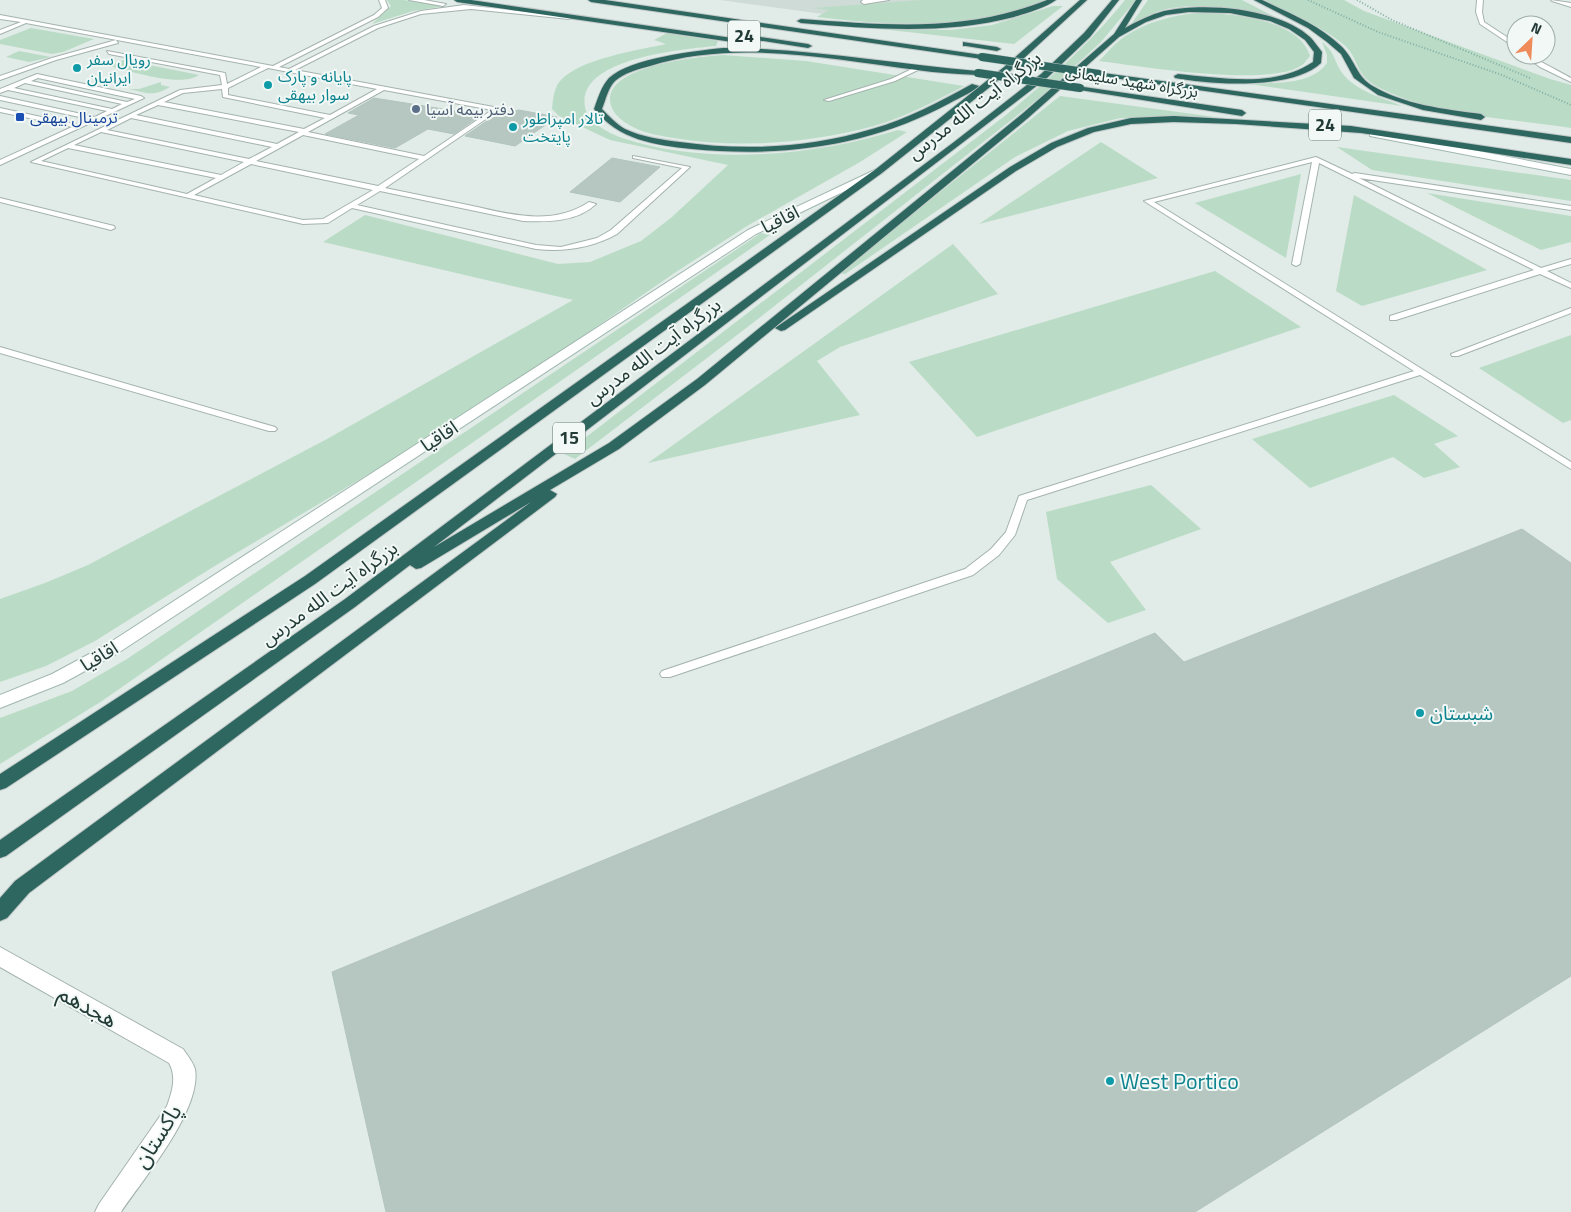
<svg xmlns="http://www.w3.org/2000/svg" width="1571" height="1212" font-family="'Titillium Web','Noto Sans Arabic',sans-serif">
<rect width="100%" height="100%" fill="#e1ebe7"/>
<path fill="#cfdbd6" d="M720,0h277l-126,17 -48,-3z"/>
<path fill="#badcc6" d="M387,0h16l42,6 -32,5 -41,13 19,-18z
M921,0h123c-64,32 -158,25 -227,17l12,-7 -16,-2z
M1125,0h11l-35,42 -58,53 -289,227 -179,137 -11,-5 442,-339c42,-35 85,-72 119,-115z
M1148,0h94l60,31c-40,-18 -86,-30 -131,-23 -13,2 -27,10 -39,15z
M1264,0h80l20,11 186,68 21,6v43c-62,-10 -132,-11 -189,-39 -29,-13 -21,-30 -39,-45 -23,-19 -53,-30 -79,-44z
M1053,6h10l-49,38 -133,-15 70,1 41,-5z
M1198,13c32,0 102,6 112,43 -3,3 -5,7 -8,9 -31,23 -163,1 -203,-4 8,-8 16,-18 25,-24 22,-15 49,-22 74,-24z
M31,28l63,11 -31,13 -11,2 -52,-10v-4z
M667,33l51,8 -2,5c-32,3 -140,12 -131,61 3,15 23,26 37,31 84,28 192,18 276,-8l9,2 -47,30 -113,64 -71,46 -208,143 -255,152 -118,74 -49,25 -46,16v-83l45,-16 43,-18 239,-126 246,-139 -250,-58 42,-27 193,49 32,-2 51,-21 31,-24 56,-52 -118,-25 -51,-24 -7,-7c1,-10 2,-22 9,-29 19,-21 77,-30 105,-36l-12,-4z
M1322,42c15,13 11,18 21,32 13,17 40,24 59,32l-153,-22c25,-2 62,2 78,-21v-8z
M19,51l32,6 -22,5 -23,-5z
M723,55l83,6 158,25c-29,15 -58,31 -90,40 -64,17 -135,23 -200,12 -12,-2 -26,-4 -37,-9 -12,-6 -26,-14 -27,-29 -1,-35 88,-43 113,-45z
M124,60l75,15c-20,13 -67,-4 -90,-9z
M161,82v3l9,2c-17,10 -23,6 -41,2h10z
M1060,96l155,21 -95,1 -52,13 -53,26 -170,117 -6,-1z
M1101,142l57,36 -179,46z
M1337,147l234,33v21l-199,-31z
M1301,174l-15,84 -91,-55z
M1427,193l144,23v26l-30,8z
M1354,195l133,75 -125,36 -26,-15z
M761,233l9,2 -668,466 -102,63v-46l72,-27 55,-32z
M953,244l45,50 -158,53 -23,14 43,54 -212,48z
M1215,271l86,56 -324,110 -68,-75z
M1571,335v85l-8,3 -84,-55z
M1394,395l64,41 -24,8 26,23 -36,11 -31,-21 -83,31 -58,-49z
M1151,485l50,44 -91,33 36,48 -38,13 -51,-44 -11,-67z"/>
<path fill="#b6c6c1" stroke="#b3c5bf" d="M374,98l107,17 -27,19 -26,-5 -33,19 -70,-14 34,-19 -11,-2z
M519,110l38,7 -42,29 -50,-10 32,-22z
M612,158l48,9 -40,35 -50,-10z
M1522,529l49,34v413l-376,236h-809l-54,-240 823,-339 29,29z"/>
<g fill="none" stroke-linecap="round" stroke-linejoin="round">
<g stroke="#a4b3ae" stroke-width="2">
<path id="lane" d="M379,0h6l3,8 -10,9 -99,50 10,2 85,-43 47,-15 43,-6 108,12 -3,2 -98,-10 -50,5 -43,14 -83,42 204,38v2l-114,78c28,6 55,11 83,17 41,9 83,22 121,-3l7,2c-19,18 -48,18 -73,17l-143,-30 -23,14 179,40 25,2 36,-9 14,-8 71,-62 -49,-10v-2l57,11 -73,67c-26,14 -52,18 -81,15l-184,-41 -24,15 -25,1 -272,-62 149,-72 42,-5 -2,-10 -111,-21 -2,-3 118,22 2,11 34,-17 -235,-44 -26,11v-4l21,-8 -21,-3v-4l273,51 101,-51 8,-7zM268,68l109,21 -47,26 -102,-20v-7zM222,89l1,8 102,21 -21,11 -140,-27 19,-9zM384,90l108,20 -68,46 -116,-24zM158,105l141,27 -22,12 -141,-29zM131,118l141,29 -23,12 -142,-29zM101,132l143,30 -23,13 -147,-30zM303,135l116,24 -41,27 -122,-25zM68,148l148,30 -29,16 -146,-33zM251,164l122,26 -50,29 -20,1 -109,-25z
M409,0h15l22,4 -3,2z
M863,0h26l-25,4 -3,-2z
M1477,0h6l-1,12 2,10 32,21v5l-36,-24 -4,-12z
M1551,0l20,3v4l-19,-6z
M116,40l2,3 -62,17 -56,20v-4l52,-18z
M1524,55c7,0 37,18 47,23v4l-31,-15z
M918,66l2,3 -25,12 -66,20 -5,-1 67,-21z
M37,74l104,22 3,2 -144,67v-5l72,-33 -72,-15v-4l78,17 11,-6 -89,-19v-4l95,21 12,-6 -99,-21 -8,3v-4zM38,78l97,21 -8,3 -96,-21zM25,83l97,21 -10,5 -98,-21z
M1316,157l36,17 3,-1 216,33v4l-212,-32 182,90 30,-9v5l-24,7 24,12v5l-31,-14 -144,46h-6v-4l144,-46 -215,-107 -19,101 -4,2 -4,-2 20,-102 -158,40 417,260v7l-151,-94 -393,125 -12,35 -16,20 -26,20 -303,102h-8l-2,-3 2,-3 303,-102 26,-20 15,-17 13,-36 395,-125 -270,-170z
M0,198l114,28 1,2 -4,2 -111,-28z
M1571,308v5l-113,43h-6l-1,-2z
M0,347l275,80 2,2 -2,2h-6l-269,-78z"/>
</g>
<g stroke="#a4b3ae" stroke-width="2">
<path id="street" d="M0,947l183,102c4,6 10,13 12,20 7,41 -52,110 -74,143h-26l4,-8 68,-98c5,-14 10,-29 2,-43l-169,-96z"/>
</g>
<g stroke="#a0b7b0" stroke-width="2">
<path id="secondary" d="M1373,131l198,38v6l-201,-39v-4z
M879,168l5,3 -2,2 -126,61 -638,419 -55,30 -63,25v-13l52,-21 54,-29 642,-415z"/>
</g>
<g stroke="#c1c8c7" stroke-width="2">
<path id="highway" d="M454,0h17l282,41 4,2 -4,2 -296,-43z
M588,0h17l377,55 4,2 -4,2 -391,-57z
M1047,0h9c-11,8 -29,13 -42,17 -70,18 -141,12 -213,6l-4,-2 4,-2c87,6 163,14 246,-19z
M1080,0h7l-77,71 -128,102 -567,411 -309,204 -6,2v-16l305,-198 571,-407 128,-102z
M1112,0h7l-29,37 -43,41 -613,469 175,-104 88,-64 325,-265 92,-80 22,-34h6l-17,28c12,-7 25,-13 39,-17 41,-9 114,-3 146,26 4,4 8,10 12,15l-1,11c-28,27 -110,22 -146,15l-1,-2 4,-2c44,4 97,14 135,-12l1,-10 -9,-12 -16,-11 -19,-8 -40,-8 -41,-1 -23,3 -20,7 -27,15 -91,81 -323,267 -86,64 -69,41 7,4 -2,3 -526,396 -22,25 -7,3v-23l15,-17 516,-379 -110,66 -5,1 -6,-4 -55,42 -349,249 -6,2v-18l345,-241 609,-457 87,-68 43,-41z
M1254,0h8c27,13 57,25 79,46 13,12 15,29 30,39 33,20 73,24 110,29l4,3 -4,3 -58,-10 -45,-15 -24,-17 -13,-24 -14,-12 -19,-14z
M741,34l67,10 4,2 -4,2 -64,-10 -4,-2z
M963,42l34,5 4,2 -4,2 -31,-5h-3z
M723,48c86,0 170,16 255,23l4,2 -4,2c-20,-1 -41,-2 -61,-5 -87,-11 -181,-31 -267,-4 -12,3 -26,7 -35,15 -7,7 -9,18 -13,28 7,7 14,15 23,20 17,8 37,11 55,13 64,9 130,6 192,-13 36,-10 67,-27 100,-45l7,2c-8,7 -20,12 -29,17 -79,43 -169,55 -258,46 -38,-4 -73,-9 -98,-40 4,-11 7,-22 15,-31 22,-20 85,-27 114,-30z
M1096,72l475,65v6l-472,-67h-3z
M1077,86l165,24 4,3 -4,3 -162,-26h-3z
M1174,116l177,10 220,33v6l-210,-32 -125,-9 -62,-2 -43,2 -37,8 -37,15 -41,24 -231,159 -4,1 -6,-3 235,-161 41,-24 37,-15 43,-10z"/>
</g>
<path stroke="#82aea4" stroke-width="2" stroke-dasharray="1 2" stroke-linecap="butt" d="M1308,0l70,32 124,43 69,30
M1357,0l35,20 138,58"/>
<use href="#lane" fill="#fff" fill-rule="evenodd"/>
<use href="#street" fill="#fff" fill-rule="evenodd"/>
<use href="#secondary" fill="#fff" fill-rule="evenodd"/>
<use href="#highway" fill="#2e6760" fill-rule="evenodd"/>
<g stroke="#c1c8c7" stroke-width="9" stroke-linecap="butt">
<path id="highway-bridge" d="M982,57l117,17
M978,73l102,15"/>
</g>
<use href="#highway-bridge" stroke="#2e6760" stroke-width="8"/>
</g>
<g fill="#0f9aa8" stroke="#f1f8f5" stroke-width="2">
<circle cx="77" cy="68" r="5"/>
<circle cx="268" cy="85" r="5"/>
<circle cx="513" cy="127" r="5"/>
<circle cx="1420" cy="713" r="5"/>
<circle cx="1110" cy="1081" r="5"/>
</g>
<circle fill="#5c6f8a" stroke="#f1f8f5" stroke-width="2" cx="416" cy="109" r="5"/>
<rect fill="#1a4fb4" stroke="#f1f8f5" stroke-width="2" x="15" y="112" width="10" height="10" rx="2.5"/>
<g text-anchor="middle" stroke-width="4" stroke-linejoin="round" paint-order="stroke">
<g font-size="16" fill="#0d838f" stroke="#f1f8f5" text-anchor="start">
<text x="87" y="65">رویال سفر<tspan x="87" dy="18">ایرانیان</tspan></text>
<text x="278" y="82">پایانه و پارک<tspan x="278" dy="18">سوار بیهقی</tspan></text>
<text x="523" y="124">تالار امپراطور<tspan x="523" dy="18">پایتخت</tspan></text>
</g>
<g font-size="16" fill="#223b36" stroke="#f1f8f5">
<text transform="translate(1132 81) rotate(9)" y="6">بزرگراه شهید سلیمانی</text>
</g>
<g font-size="16" fill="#4e5e75" stroke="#f1f8f5" text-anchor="start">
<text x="426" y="115">دفتر بیمه آسیا</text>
</g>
<g font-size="16" fill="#164399" stroke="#f1f8f5" text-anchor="start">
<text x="30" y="123">ترمینال بیهقی</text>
</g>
<g fill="#f1f8f5" stroke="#60746f" stroke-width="1">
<rect x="728" y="20.5" width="32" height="31" rx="4"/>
<rect x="1309" y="109.5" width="32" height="31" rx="4"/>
<rect x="553" y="422.5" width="32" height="31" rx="4"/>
</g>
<g font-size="18" font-weight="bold" fill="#223b36">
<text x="744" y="42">24</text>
<text x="1325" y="131">24</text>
<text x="569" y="444">15</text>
</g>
<g font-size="19" fill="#223b36" stroke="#f1f8f5">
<text transform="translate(974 105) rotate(-38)" y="7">بزرگراه آیت الله مدرس</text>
<text transform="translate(780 219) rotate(-26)" y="7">اقاقیا</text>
<text transform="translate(653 351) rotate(-37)" y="7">بزرگراه آیت الله مدرس</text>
<text transform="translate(439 436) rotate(-33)" y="7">اقاقیا</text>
<text transform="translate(329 593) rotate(-36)" y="7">بزرگراه آیت الله مدرس</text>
<text transform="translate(99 656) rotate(-31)" y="7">اقاقیا</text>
</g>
<g font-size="19" fill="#0d838f" stroke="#f1f8f5" text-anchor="start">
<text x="1430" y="720">شبستان</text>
</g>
<g font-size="22" fill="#223b36" stroke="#f1f8f5">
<text transform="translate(88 1006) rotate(29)" y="8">هجدهم</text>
<text transform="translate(157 1136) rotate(-58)" y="8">پاکستان</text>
</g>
<g font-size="22" fill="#0d838f" stroke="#f1f8f5" text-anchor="start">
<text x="1120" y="1089">West Portico</text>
</g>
</g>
<g transform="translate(1531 40) rotate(25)"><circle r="24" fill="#f1f8f5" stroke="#9eaca9"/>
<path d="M0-4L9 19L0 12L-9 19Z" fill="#ef8b5b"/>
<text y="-8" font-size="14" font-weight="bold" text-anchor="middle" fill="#223b36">N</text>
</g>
</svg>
